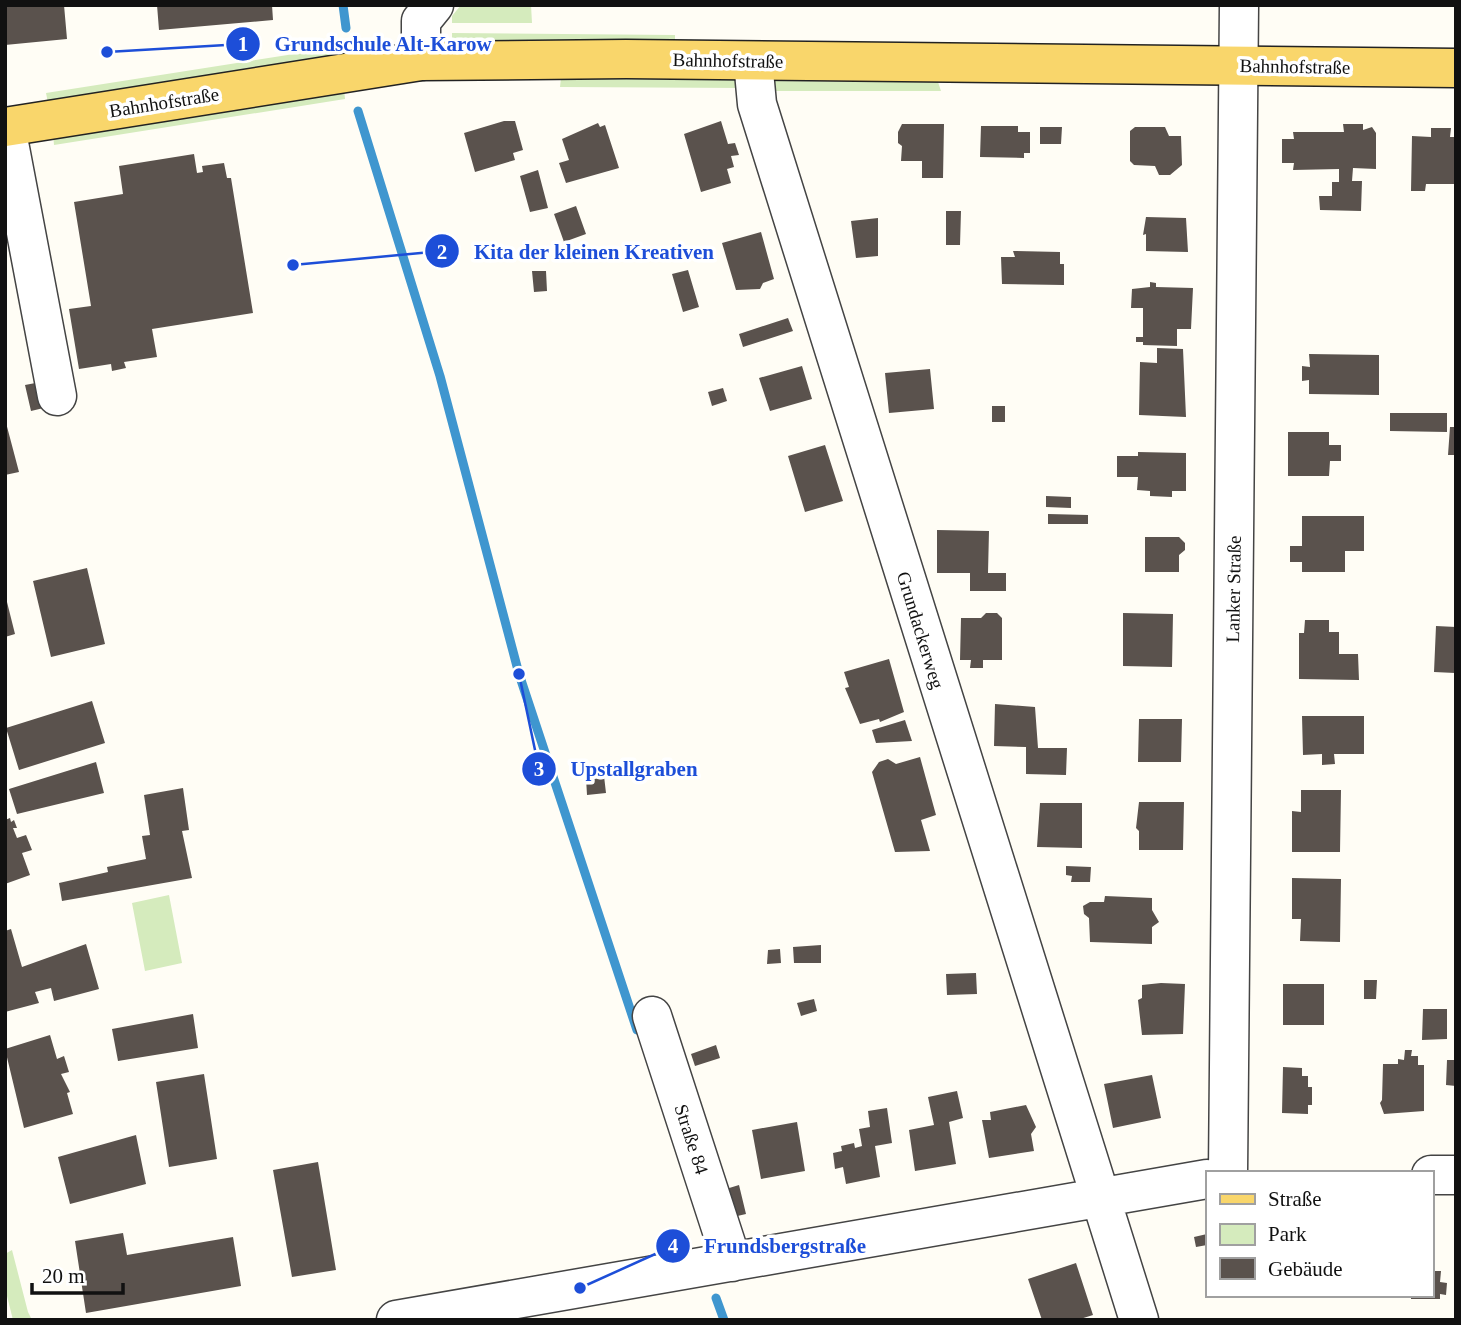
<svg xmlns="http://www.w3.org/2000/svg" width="1461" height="1325" font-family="'Times New Roman',serif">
<rect width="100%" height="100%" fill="#fffdf5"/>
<path fill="#d5ebbd" d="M461,5h70l1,18h-80v-7z
M452,33l223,2v8l-223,-2z
M358,44l1,10 -311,49 -2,-10z
M561,78l177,2 5,8 -183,-1z
M774,81l164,1 3,9h-168z
M344,88l1,11 -291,46 -1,-11z
M169,895l13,68 -37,8 -13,-68z
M12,1250l16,62 4,8h-19l-8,-32v-34z"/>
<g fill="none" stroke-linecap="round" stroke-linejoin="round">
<path stroke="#3f96cf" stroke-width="9" d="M343,5l3,23
M358,111l82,265 79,298 118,356
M716,1298l8,22"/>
</g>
<path fill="#5a524d" d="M5,5h59l3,34 -62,6z
M157,5h115l1,15 -114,10z
M504,121h11l8,29 -10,3 2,7 -40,12 -11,-39z
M721,121l7,23 7,-1 4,12 -8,1 3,11 -7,2 4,14 -30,9 -17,-58z
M598,123l2,4 5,-2 14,43 -53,15 -7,-20 10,-3 -7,-21z
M902,124h42l-1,54h-21v-17h-21l1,-15 -4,-3v-11z
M1343,124h20v6l9,-3 4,6v36l-23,-1 -1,13h10l-1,30 -41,-1 -1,-14h13v-14h7v-13l-46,1 1,-7h-12v-24h12l-1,-7h51z
M981,126h37v6h12v21h-6v5l-44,-1z
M1040,127h22l-1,17h-21z
M1135,127h30l4,9h12l1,29 -12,10h-11l-4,-9 -21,-1 -4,-4v-30z
M1431,128h20l-1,9h6v47h-30l-1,7h-14l1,-55 19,1z
M194,154l3,19 6,-1 -1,-6 22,-3 3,15h4l22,135 -101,16 5,28 -33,5 2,6 -14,3 -1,-7 -32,5 -10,-60 22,-3 -17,-104 49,-8 -4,-28z
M538,170l10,38 -18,4 -10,-36z
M576,206l10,28 -22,8 -10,-28z
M946,211h15l-1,34h-14z
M1146,217l40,1 2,34 -42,-1v-17l-3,1z
M878,218v38l-22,2 -5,-37z
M761,232l13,47 -11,4 -3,6 -24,1 -14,-47z
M1013,251l47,1v12h4v21l-62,-1 -1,-27h14z
M688,270l11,37 -16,5 -11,-38z
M532,271h14l1,20 -13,1z
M1150,282l6,1v4l37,1 -2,41h-14v17l-34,-1v-3h-7v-5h7v-29h-12l1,-19 18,-2z
M788,318l5,13 -50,16 -4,-13z
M1157,348l26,1 3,68 -47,-2 1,-53 17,1z
M1309,354l70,1v40l-70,-1v-14l-7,1v-15l8,1z
M802,366l10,33 -42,12 -11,-33z
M930,369l4,40 -45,4 -4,-40z
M46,381l6,25 -21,5 -6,-26z
M723,388l4,13 -15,5 -4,-14z
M992,406h13v16h-13z
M1390,413h57v19l-57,-1z
M5,419l14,53 -14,3z
M1450,427h6v28h-8z
M1288,432h41v13h12v16h-11l-1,15h-41z
M825,445l18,56 -38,11 -17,-56z
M1138,452l48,1v38h-14v6l-22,-1v-5l-13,-1 1,-13h-21v-21h21z
M1046,496l25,1v11l-25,-1z
M1048,514l40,1v9h-40z
M1302,516h62v35h-19v21h-43v-10h-12v-16h12z
M937,530l52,1 -1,42h18v18h-36v-18h-33z
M1145,537h34l6,6v7l-6,5v17h-34z
M87,568l18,76 -54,13 -18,-76z
M5,594l10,40 -10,3z
M986,613h11l5,5v42h-19v8h-13l1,-8h-11l1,-42h20z
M1123,613l50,1 -1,53 -49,-1z
M1305,620h24v12h10v22h19l1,26 -60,-1v-46h5z
M1436,626l20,1 -1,46 -21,-1z
M889,659l15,53 -24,10 -1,-3 -19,5 -15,-36 4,-1 -5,-15z
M92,701l13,42 -86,27 -13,-42z
M995,704l40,3 3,41h29l-1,27 -40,-1v-27l-32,-1z
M1302,716h62v38h-30l1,10 -13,1v-11l-19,1z
M1139,719h43l-1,43h-43z
M905,720l7,21 -36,2 -4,-13z
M920,757l16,58 -15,5 9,31 -35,1 -23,-80 7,-10 9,-3 8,5z
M96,762l8,31 -87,21 -8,-25z
M604,776l2,17 -19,2 -1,-17z
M183,788l6,42 -7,1 10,47 -130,23 -3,-18 49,-11 -1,-5 39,-8 -4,-23 8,-1 -6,-40z
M1301,790h40l-1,62h-48v-41l9,1z
M1139,802h45l-1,48h-44v-19l-3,-3z
M1040,803h42v45l-45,-1z
M10,818l1,4 3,-2 3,8h-4l4,10 9,-3 6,15 -10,3 8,22 -25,9v-64z
M1066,866l25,1 -1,15h-19l1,-6 -6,-1z
M1292,878l49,1 -1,63 -40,-1 1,-22h-9z
M1105,896l47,2v12l7,12 -7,5v17l-62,-2 -1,-24 -5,-4 -1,-8 7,-4h14z
M11,929l11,38 64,-23 13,45 -45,12 -3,-13 -16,4 4,11 -34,9v-81z
M821,945v18h-27l-1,-16z
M780,949l1,14 -14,1 1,-14z
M976,973l1,21 -30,1 -1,-21z
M1364,980h13l-1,19h-12z
M1161,983l24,1 -2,50 -41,1 -4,-35 4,-2v-13z
M1283,984h41v41h-41z
M814,999l3,12 -16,5 -4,-13z
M1423,1009h24v30l-25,1z
M193,1014l5,34 -80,13 -6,-32z
M50,1035l7,24 7,-3 5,16 -8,2 9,18 -3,1 6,21 -49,14 -19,-79z
M716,1045l4,13 -25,8 -4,-12z
M1405,1050h7l-1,6h7v9h6v46l-40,3 -4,-11 2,-3 1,-36h15v-5l6,1z
M1447,1060h9v26l-10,-1z
M1283,1067l19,1v8h6v11h4v18h-4v9l-26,-1z
M204,1074l13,85 -48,8 -13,-85z
M1152,1075l9,43 -48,10 -9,-44z
M957,1091l6,27 -14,4 7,42 -41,7 -6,-41 25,-5 -6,-28z
M1026,1105l10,22 -5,7 3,17 -45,7 -7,-38h9l-1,-8z
M887,1108l5,35 -17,3 5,31 -34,7 -3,-17 -8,2 -2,-16 9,-2 -1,-5 13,-3 1,5 7,-2 -3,-17 11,-2 -2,-16z
M797,1122l8,49 -44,8 -9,-49z
M136,1135l10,49 -76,20 -12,-47z
M318,1162l18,108 -44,7 -19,-107z
M739,1185l7,29 -13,3 -7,-28z
M123,1233l4,22 106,-18 8,49 -155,27 -11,-72z
M1207,1234v11l-11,2 -2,-10z
M1076,1263l17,52 -16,5h-35l-14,-41z
M1431,1271h10l-1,11 7,1 -1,12 -6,-1v5h-29v-4h20z"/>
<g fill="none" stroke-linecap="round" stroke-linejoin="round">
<g stroke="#444" stroke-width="41">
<path id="minor" d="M421,61v-40l13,-16
M753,61l4,43 382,1216
M6,127l51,269
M652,1016l80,246
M1228,1173l11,-1168
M1431,1175h25
M396,1320l811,-141"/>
</g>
<g stroke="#222" stroke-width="41">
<path id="major" d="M5,127l416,-66 205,-2 830,9"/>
</g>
<use href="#minor" stroke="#fff" stroke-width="38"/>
<use href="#major" stroke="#f9d66b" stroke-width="38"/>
</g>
<g text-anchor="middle" stroke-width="7" stroke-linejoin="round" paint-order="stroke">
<g font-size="19" fill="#111" stroke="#fff">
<text transform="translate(728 60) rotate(1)" y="7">Bahnhofstraße</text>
<text transform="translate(1295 66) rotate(1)" y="7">Bahnhofstraße</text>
<text transform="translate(164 102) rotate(-9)" y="7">Bahnhofstraße</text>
<text transform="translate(1233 589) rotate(-89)" y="7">Lanker Straße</text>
<text transform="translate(921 630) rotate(73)" y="7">Grundackerweg</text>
<text transform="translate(692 1139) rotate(72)" y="7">Straße 84</text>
</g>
</g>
<path fill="none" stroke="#1d4ed8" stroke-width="2.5" d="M107 52L243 44M293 265L442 251M519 674L539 769M580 1288L673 1246"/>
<g fill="#1d4ed8" stroke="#fff" stroke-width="2.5">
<circle cx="107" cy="52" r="7"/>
<circle cx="293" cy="265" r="7"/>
<circle cx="519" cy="674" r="7"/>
<circle cx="580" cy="1288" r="7"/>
<circle cx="243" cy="44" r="18"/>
<circle cx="442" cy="251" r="18"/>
<circle cx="539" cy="769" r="18"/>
<circle cx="673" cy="1246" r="18"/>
</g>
<g font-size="21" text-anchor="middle" font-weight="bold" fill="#fff">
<text x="243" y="51">1</text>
<text x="442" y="259">2</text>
<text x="539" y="776">3</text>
<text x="673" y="1253">4</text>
</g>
<g font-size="21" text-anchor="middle" font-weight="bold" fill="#1d4ed8" stroke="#fff" stroke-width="7" stroke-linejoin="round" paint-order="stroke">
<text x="383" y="51">Grundschule Alt-Karow</text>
<text x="594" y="259">Kita der kleinen Kreativen</text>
<text x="634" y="776">Upstallgraben</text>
<text x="785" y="1253">Frundsbergstraße</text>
</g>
<rect width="1461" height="1325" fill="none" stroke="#111111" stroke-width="14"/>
<rect x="1206" y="1171" width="228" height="126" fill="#ffffff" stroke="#a0a0a0" stroke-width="2"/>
<rect x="1220" y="1194" width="35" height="10" fill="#f9d66b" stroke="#a0a0a0" stroke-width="2"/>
<text x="1268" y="1206" font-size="21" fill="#111111">Straße</text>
<rect x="1220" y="1224" width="35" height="21" fill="#d5ebbd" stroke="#a0a0a0" stroke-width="2"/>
<text x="1268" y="1241" font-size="21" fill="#111111">Park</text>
<rect x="1220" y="1258" width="35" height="21" fill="#5a524d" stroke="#a0a0a0" stroke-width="2"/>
<text x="1268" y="1276" font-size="21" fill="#111111">Gebäude</text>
<path d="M32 1283v10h91v-10" fill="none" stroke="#111111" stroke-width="3.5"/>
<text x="42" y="1283" font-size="21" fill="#111111" stroke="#ffffff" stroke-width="5" paint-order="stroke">20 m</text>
</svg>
